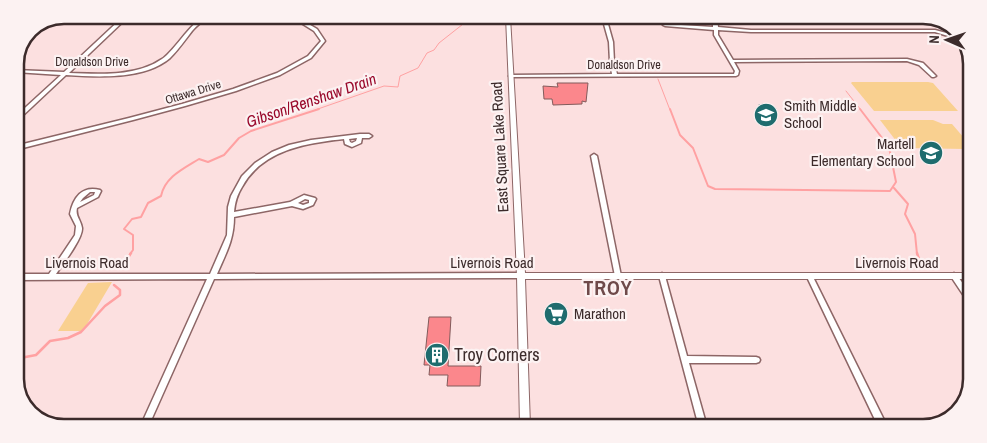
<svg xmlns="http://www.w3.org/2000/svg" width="987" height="443" font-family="'Archivo Narrow',sans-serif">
<rect width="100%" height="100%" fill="#fce0e0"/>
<path fill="#f9d090" d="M852,82h76l5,1 25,28h-84l-23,-28z
M880,120h53l10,4h9l19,22h-8l2,3 -60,-1 -5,-2z
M112,282l-29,49h-25l30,-48z"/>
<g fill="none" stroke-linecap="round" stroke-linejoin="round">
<path stroke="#ffa1a2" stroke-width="1" d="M658,79l12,31
M846,91l15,19
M315,110l69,-24 14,1 2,-11 18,-8 9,-15 7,-3 5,-7 33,-26"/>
<path stroke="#ffa1a2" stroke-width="2" d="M670,109l10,26 13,13 15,38 7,3 175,2 6,-9 -7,-35 -29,-38
M894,188l14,16 -3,10 10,20 2,20
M130,254l3,-4v-15l-9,-6 8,-10 9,-2 7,-14 13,-7c4,-19 22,-27 38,-37l9,3 16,-7 15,-17 12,-7 68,-22"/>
<path stroke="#ffa1a2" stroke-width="2.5" d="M917,253l3,9
M123,266l8,-13
M15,359l21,-4 14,-14 18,-3 13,-6 24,-26 15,-11v-5l-6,-5"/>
</g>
<path fill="#fb878c" stroke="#825b5b" d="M557,83h31l-2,19 -4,-1v3l-29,1 -1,-6h-8l-1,-13 15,1z
M429,317h22l-3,49h33l-1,20h-33l1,-11h-19l1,-10h-6z"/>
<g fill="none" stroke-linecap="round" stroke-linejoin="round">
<g stroke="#8d6666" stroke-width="3">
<path id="minor" d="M125,15h5l-61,58c30,1 67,4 93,-14 13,-8 33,-44 47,-43 -6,5 -12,9 -17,15 -7,9 -14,19 -22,27 -26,22 -72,19 -104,17l-49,46 -2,1v-5l46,-42 -46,-3v-2l49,2z
M290,16h5l22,13 8,12 -14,17 -31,17 -44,16 -51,15 -52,14 -118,30v-4l114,-28 53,-14 51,-15 44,-16 31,-17 13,-15 -7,-10z
M602,17h4l7,25 1,20 3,12h117l1,-3 -21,-36v-5l-49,-4 -2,-1 2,-1 48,3v-9h4l1,9 33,3h184l15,4 18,14 1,4h-2l-19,-16 -13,-4h-184l-33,-2v5l15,25 174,-1 16,4 13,13 -2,1h-2l-13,-12 -12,-4 -173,1 5,9 -1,4 -2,1 -225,1 -2,-1 2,-1 101,-1 -2,-12 -1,-20z
M360,134h9l3,2 -3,2h-7l-1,5 -9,4 -7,-3 -1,-5c-38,4 -82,11 -102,48 -5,8 -7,15 -8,25l56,-10 14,-7 11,3 1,1 -3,6 -10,4 -11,-3 -58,11c0,23 -8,36 -17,57l304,-1 2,1 1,2 -1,2 -309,1 -65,146h-8l66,-146 -192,1v-6h34l26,-39 1,-9 -6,-12c3,-16 12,-29 30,-24l1,1 -3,6 -21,11c-2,8 4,12 5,20 1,10 -19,36 -26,46h154l17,-39 1,-28 3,-11 11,-20 13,-13 17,-11 17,-7 22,-5zM357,138l-1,3 -4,2 -2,-1 -1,-3zM90,192h5l-1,3 -14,7 3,-4zM305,199l4,1v3l-6,2 -5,-2z
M594,154l3,2 24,120 -1,2 -2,1 -2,-1 -1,-2 -24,-120z
M662,273l2,1 1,2 22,80 69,1 3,1 1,2 -1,2 -3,1h-67l18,64h-8l-40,-151 1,-2z
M954,273l2,1 13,18v8l-3,-1 -14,-21 -1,-2 1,-2z
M810,274l2,1 1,2 75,151h-9l-72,-151 1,-2z"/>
</g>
<g stroke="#8d6666" stroke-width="2">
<path id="major" d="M506,17h4l15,256h445l-1,6h-444l5,147h-10l-3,-150z"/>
</g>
<use href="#minor" fill="#fff" fill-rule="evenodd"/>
<use href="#major" fill="#fff" fill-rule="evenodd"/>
</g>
<defs>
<g id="school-disc" transform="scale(1.25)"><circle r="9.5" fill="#1f6c6e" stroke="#fcf2f2"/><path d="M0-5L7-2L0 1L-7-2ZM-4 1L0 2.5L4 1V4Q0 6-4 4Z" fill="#fff"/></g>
<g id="supermarket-disc" transform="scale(1.25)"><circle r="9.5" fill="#1f6c6e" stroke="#fcf2f2"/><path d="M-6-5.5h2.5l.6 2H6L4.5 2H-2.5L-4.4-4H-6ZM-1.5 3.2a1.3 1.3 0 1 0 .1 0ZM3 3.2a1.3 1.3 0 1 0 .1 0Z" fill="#fff"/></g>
<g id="building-disc" transform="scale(1.25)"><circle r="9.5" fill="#1f6c6e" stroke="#fcf2f2"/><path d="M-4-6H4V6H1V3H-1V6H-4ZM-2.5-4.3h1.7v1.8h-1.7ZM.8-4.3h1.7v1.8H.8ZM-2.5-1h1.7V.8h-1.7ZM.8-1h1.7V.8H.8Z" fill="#fff"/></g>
</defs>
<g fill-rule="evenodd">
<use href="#school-disc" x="766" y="115"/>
<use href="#school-disc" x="931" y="153"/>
<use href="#supermarket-disc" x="556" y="314"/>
<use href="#building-disc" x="437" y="355"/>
</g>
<g text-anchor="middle" stroke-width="4.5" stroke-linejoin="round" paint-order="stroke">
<g font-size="12" fill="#3c2b2b" stroke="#fcf2f2">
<text x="92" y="66">Donaldson Drive</text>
<text x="624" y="69">Donaldson Drive</text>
<text transform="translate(193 92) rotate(-17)" y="4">Ottawa Drive</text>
</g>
<g font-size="15" fill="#3c2b2b" stroke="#fcf2f2" text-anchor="start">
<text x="784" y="111">Smith Middle<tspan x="784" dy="17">School</tspan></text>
<text x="914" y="149" text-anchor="end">Martell<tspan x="914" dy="17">Elementary School</tspan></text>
<text x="574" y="319">Marathon</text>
</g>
<g font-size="15" fill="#3c2b2b" stroke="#fcf2f2">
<text transform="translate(500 147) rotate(-93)" y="5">East Square Lake Road</text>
<text x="87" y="268">Livernois Road</text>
<text x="492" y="268">Livernois Road</text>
<text x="897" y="268">Livernois Road</text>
</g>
<g font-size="16" font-style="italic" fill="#99082a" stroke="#fcf2f2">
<text transform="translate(311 100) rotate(-19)" y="6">Gibson/Renshaw Drain</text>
</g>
<g font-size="18" fill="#3c2b2b" stroke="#fcf2f2" text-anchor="start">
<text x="454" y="361">Troy Corners</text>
</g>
<g font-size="20" font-weight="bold" letter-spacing="1" fill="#6f4a4a" stroke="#fcf2f2">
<text x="608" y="295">TROY</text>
</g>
</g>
<path d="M0 0H987V443H0ZM64 24H923A40 40 0 0 1 963 64V379A40 40 0 0 1 923 419H64A40 40 0 0 1 24 379V64A40 40 0 0 1 64 24Z" fill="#fcf2f2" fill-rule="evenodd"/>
<path fill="none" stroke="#3c2b2b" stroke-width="2.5" d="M64 24H923A40 40 0 0 1 963 64V379A40 40 0 0 1 923 419H64A40 40 0 0 1 24 379V64A40 40 0 0 1 64 24Z"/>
<g transform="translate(947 40) rotate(272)" stroke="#fcf2f2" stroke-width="4" paint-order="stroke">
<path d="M0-4L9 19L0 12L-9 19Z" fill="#3c2b2b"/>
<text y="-8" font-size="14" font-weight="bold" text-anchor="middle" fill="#3c2b2b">N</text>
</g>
</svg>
